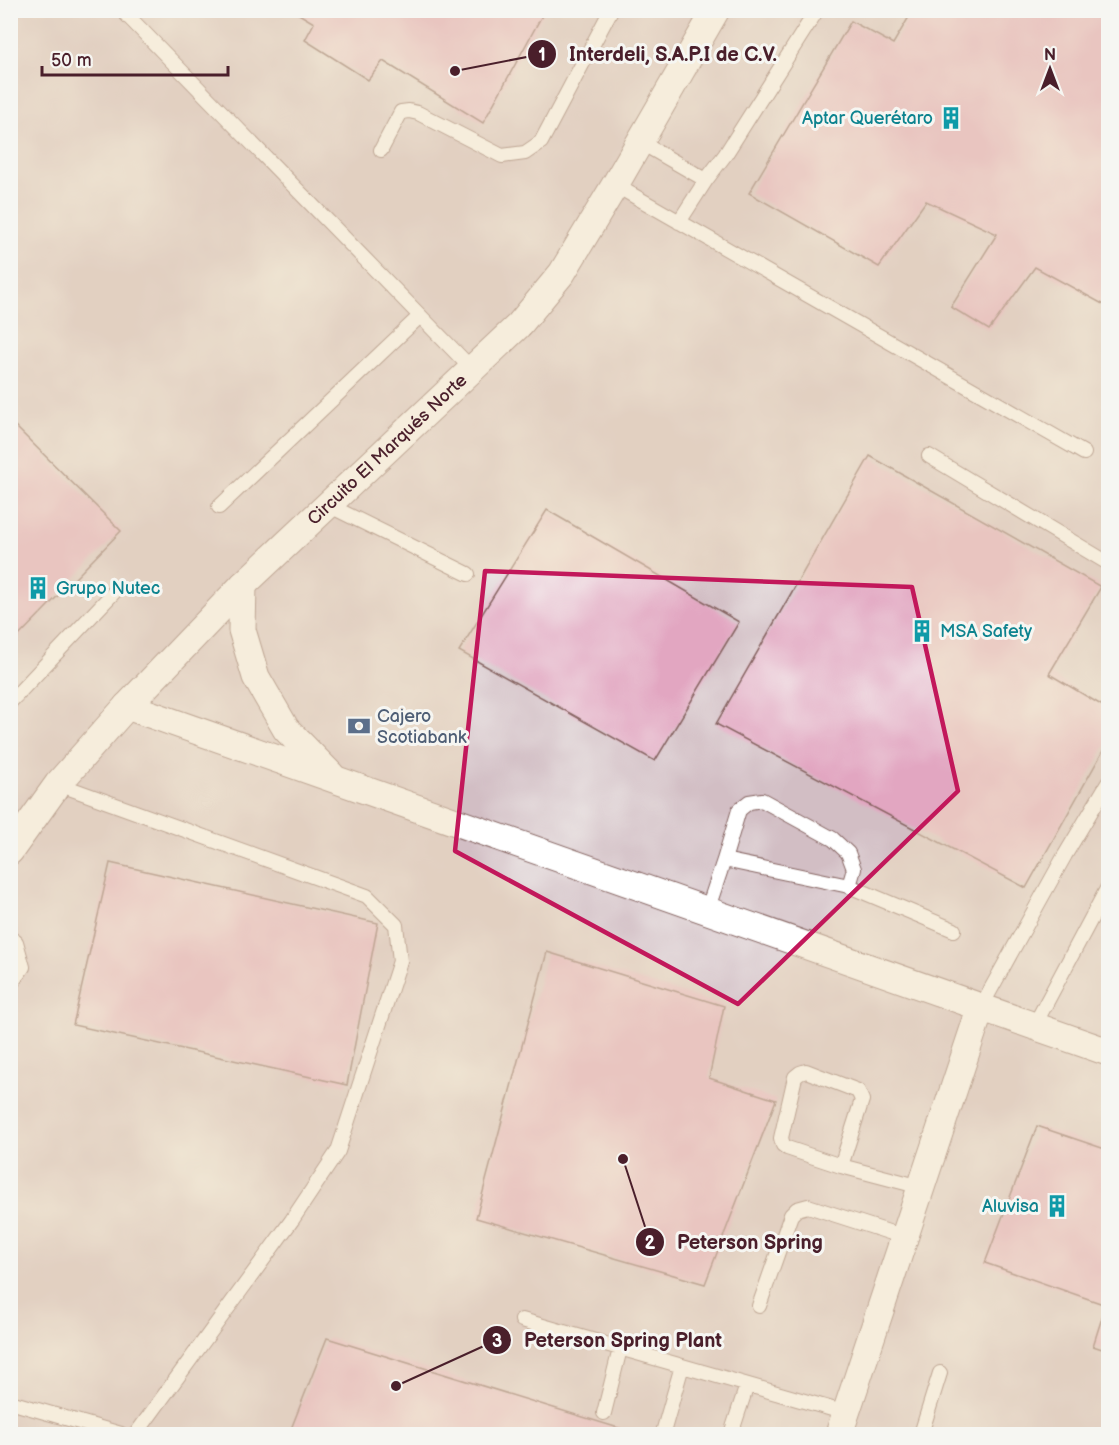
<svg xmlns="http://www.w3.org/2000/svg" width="1119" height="1445" font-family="'Balsamiq Sans',sans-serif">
<rect width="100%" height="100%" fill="#f6f6f2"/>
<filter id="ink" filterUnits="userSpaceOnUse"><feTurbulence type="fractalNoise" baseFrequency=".0167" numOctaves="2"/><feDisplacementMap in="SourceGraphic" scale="12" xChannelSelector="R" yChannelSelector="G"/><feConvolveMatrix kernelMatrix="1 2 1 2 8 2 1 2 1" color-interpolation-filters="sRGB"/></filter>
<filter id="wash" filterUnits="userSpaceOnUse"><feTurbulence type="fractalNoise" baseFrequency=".008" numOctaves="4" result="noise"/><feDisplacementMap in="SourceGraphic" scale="24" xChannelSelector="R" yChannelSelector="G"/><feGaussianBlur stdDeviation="1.35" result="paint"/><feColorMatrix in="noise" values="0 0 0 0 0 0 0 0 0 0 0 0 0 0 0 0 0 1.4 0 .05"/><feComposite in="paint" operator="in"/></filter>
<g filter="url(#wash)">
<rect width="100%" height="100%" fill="#efdfc0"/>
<path fill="#d2bec4" d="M11,11h1097v1423h-1097z"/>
<g id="blocks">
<path fill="#e2a6c1" d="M292,10h253l-62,113 -100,-62 -15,19 -63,-40 9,-17z
M913,10h195v297l-73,-40 -46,63 -38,-23 46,-73 -71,-33 -47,66 -130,-74 102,-172 42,23z
M10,421l111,110 -111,114z
M870,456l231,131 -52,87 59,35v33l-82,146 -310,-164z
M547,510l192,112 -84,139 -196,-110z
M110,863l268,60 -31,162 -274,-60z
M547,952l177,54 -15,72 67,22 -71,184 -229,-66z
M1037,1126l71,24v201l-15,-5 13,-41 -121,-42z
M327,1338l311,96h-349z"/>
</g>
</g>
<g filter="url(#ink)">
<use href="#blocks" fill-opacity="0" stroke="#84625f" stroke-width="1.5"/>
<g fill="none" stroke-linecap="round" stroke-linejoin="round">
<g stroke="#84625f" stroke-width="16">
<path id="lane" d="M122,10l350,359
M640,142l66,38 19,-25 92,-145
M381,150l20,-38 8,-1 9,2 84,43 23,-3 16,-11 70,-132
M615,185l469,268
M679,222l27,-42
M929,456l179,107
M328,505l140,69
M219,507l201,-191
M10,702l106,-112
M58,784l309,112 29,29 4,36 -62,190 -46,69 -156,214
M724,860l15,-50 10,-8 13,-2 71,39 15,14 6,16 -5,17
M707,911l17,-51 125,26 105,44
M10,938l6,4 7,25 -13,18
M981,1007l84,-152 43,-72
M1034,1026l74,-139
M841,1166l-54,-18 -4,-3 -2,-7 14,-61 5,-4 6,-2 52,20 4,9 -21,66 80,21
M759,1306l32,-91 6,-6 11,-3 96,31
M522,1320l324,93
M10,1402l111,32
M604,1413l16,-64
M664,1429l18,-63
M731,1434l16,-49
M921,1434l19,-61"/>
</g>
<g stroke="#84625f" stroke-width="29">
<g id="street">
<path d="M243,585l-1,45 14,47 30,52 45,46"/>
<path d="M127,706l981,346"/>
<path id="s1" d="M10,851l48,-67 69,-78 116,-121 276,-260 43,-52 53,-88 101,-175"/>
<path d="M839,1434l142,-427"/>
</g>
</g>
<use href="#lane" stroke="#fff" stroke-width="14"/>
<use href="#street" stroke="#fff" stroke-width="27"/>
</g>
</g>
<path d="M0 0H1119V1445H0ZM485,571l427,16 46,204 -220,213 -283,-153z" fill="#efdfc0" fill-opacity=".55" fill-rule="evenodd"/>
<path fill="none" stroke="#c2185b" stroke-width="4.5" stroke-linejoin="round" d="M485,571l427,16 46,204 -220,213 -283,-153z"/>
<defs>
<g id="building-bare" transform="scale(1.8)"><path d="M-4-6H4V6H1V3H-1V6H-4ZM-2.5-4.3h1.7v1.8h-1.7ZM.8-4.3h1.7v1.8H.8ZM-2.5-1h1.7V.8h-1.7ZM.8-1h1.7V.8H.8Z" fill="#0f9aa8" stroke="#f6f6f2" stroke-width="2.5" paint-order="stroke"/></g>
<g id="bank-bare" transform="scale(1.8)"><path d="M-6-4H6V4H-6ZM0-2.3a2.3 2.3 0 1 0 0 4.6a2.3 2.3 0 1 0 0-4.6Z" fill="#5c6f8a" stroke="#f6f6f2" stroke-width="2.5" paint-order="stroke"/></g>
</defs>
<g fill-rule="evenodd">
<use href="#building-bare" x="951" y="118"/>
<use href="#building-bare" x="38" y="588"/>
<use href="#building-bare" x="922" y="631"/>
<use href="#bank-bare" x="359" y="726"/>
<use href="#building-bare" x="1057" y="1206"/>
</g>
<g text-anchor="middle" stroke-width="6" stroke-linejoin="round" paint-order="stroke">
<g font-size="18" fill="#0d838f" stroke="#f6f6f2" text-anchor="end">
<text x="933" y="124">Aptar Querétaro</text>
<text x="56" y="594" text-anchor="start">Grupo Nutec</text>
<text x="940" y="637" text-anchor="start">MSA Safety</text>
<text x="1039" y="1212">Aluvisa</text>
</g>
<g font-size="18" fill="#4a1f2b" stroke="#f6f6f2">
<text dy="6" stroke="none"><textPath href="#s1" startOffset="552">Circuito El Marqués Norte</textPath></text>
</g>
<g font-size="18" fill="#4e5e75" stroke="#f6f6f2" text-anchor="start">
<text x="377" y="722">Cajero<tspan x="377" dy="21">Scotiabank</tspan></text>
</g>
</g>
<path fill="none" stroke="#4a1f2b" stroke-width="2" d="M455 71L542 54M623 1159L650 1242M396 1386L497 1340"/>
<g fill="#4a1f2b" stroke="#f6f6f2" stroke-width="2">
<circle cx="455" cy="71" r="6"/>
<circle cx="623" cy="1159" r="6"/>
<circle cx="396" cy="1386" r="6"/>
<circle cx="542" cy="54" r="15"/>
<circle cx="650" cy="1242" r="15"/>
<circle cx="497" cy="1340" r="15"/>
</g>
<g font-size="18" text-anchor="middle" font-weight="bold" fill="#fff">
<text x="542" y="61">1</text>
<text x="650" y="1249">2</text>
<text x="497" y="1347">3</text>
</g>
<g font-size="20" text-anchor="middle" font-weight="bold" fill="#4a1f2b" stroke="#f6f6f2" stroke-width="6" stroke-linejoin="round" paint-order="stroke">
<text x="673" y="61">Interdeli, S.A.P.I de C.V.</text>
<text x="750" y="1249">Peterson Spring</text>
<text x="623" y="1347">Peterson Spring Plant</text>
</g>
<rect width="1119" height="1445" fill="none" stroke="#f6f6f2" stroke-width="36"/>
<g transform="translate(1050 69)" stroke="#f6f6f2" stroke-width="4.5" paint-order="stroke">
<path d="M0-4.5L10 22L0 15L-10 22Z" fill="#4a1f2b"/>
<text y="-9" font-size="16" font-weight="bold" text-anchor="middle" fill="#4a1f2b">N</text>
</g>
<path d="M42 66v9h186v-9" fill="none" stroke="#4a1f2b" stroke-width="3"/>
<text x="51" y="66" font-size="18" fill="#4a1f2b" stroke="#f6f6f2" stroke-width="4.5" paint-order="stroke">50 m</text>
</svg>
